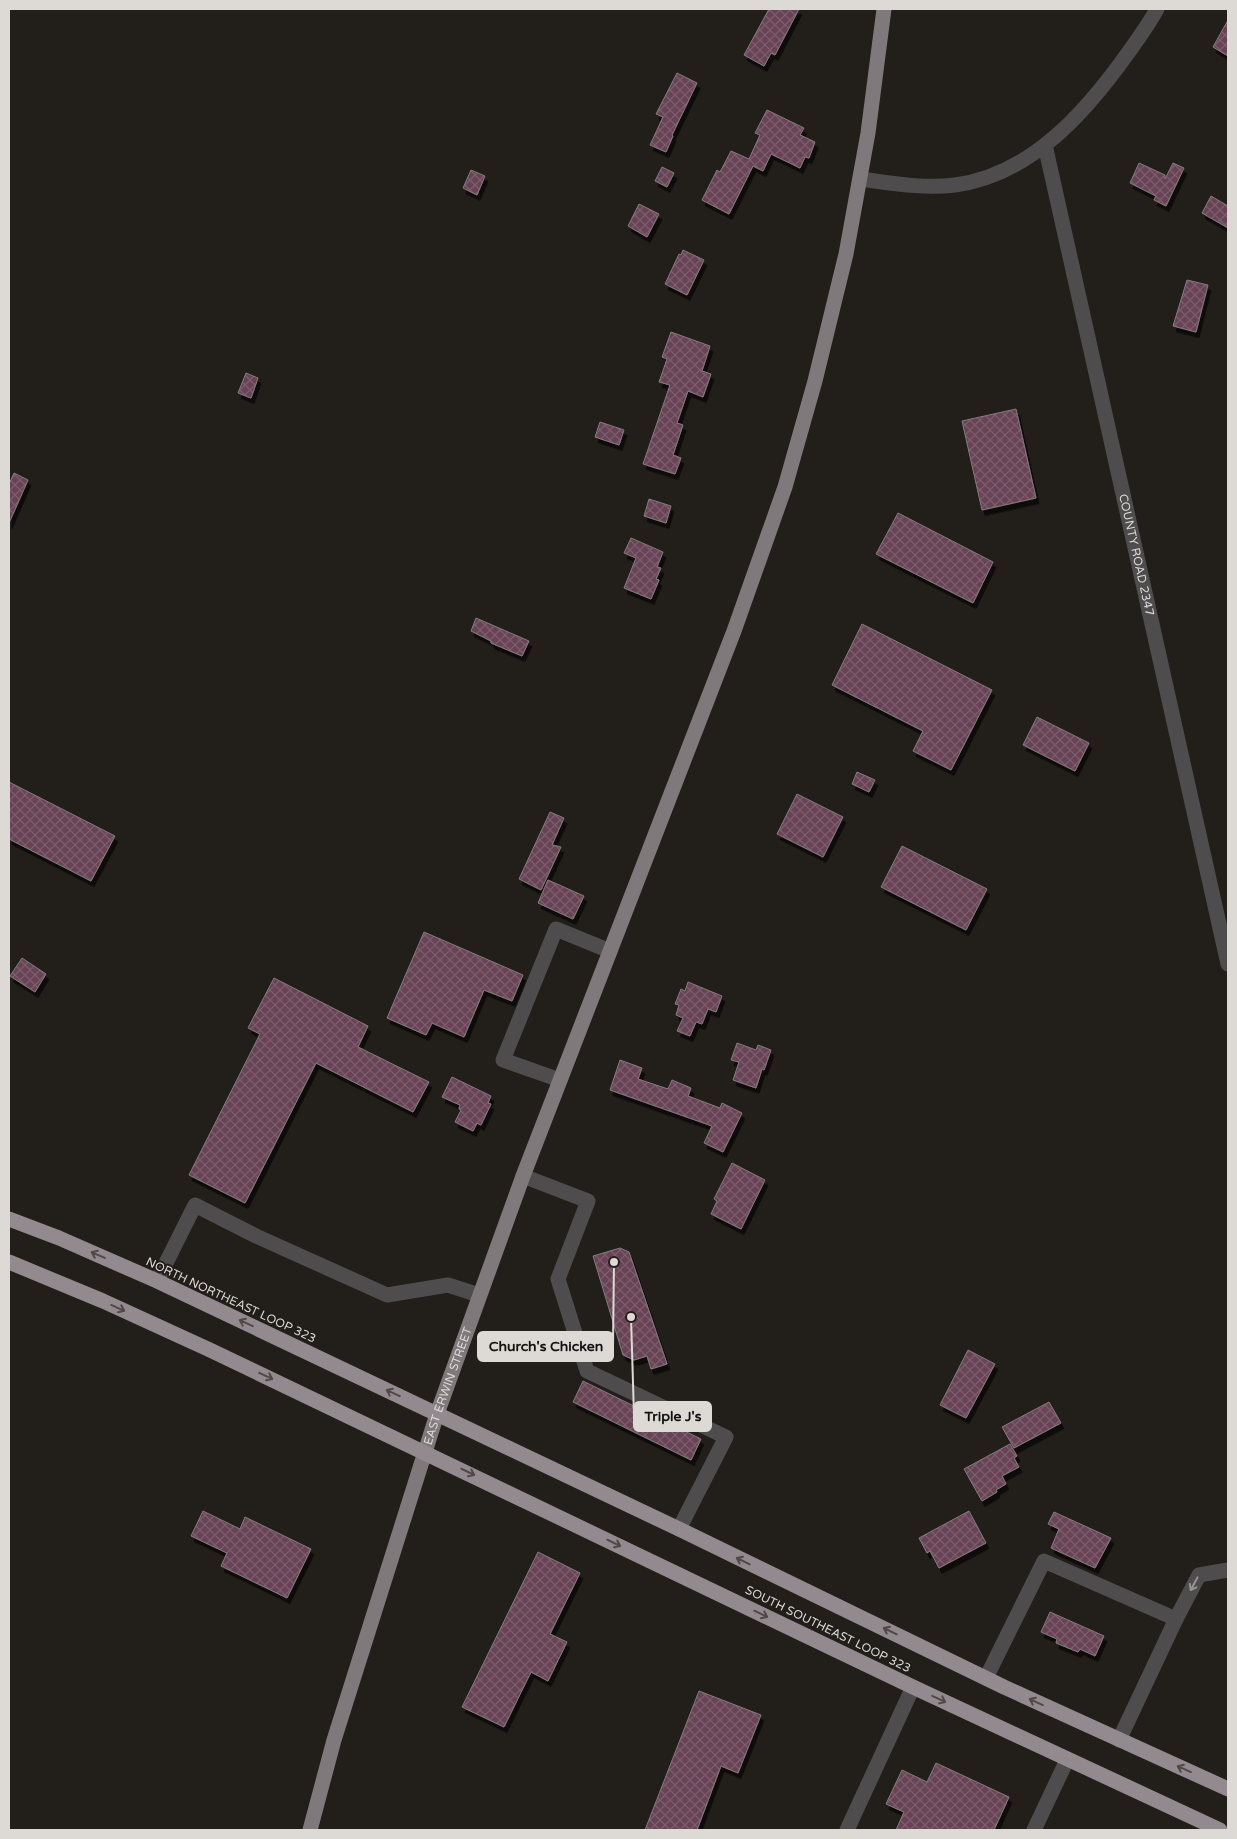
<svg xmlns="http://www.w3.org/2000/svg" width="1237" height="1839" font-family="'Varela Round',sans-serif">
<defs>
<pattern id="building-cross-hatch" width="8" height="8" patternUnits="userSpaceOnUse" patternTransform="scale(1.25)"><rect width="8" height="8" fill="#684254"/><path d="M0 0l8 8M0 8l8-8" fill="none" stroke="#7d5d6c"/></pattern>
<filter id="shadow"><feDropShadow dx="3" dy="5.5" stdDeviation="0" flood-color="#0009"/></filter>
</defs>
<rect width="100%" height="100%" fill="#221e19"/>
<path fill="url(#building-cross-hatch)" stroke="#847c7f" filter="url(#shadow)" d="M769,9h30l-24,46 -4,-2 -7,13 -20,-11z
M1228,20v36l-15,-9z
M677,73l20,10 -25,52 1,1 -7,16 -16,-7 13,-28 -7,-3z
M767,110l37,18 -4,7 15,7 -6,16 -4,-1 -5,11 -29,-14 -8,17 -10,-5 -24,48 -27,-14 15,-30 3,2 11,-21 18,8 11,-24 -5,-2z
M1139,163l26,12v4l8,-16 11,5 -18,38 -12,-6 2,-4 -26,-13z
M662,167l12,6 -7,14 -12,-6z
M471,170l14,6 -8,19 -14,-7z
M1211,196l17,10v22l-26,-15z
M639,204l20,10 -12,23 -19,-11z
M683,250l21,10 -17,35 -22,-11 14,-30 2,1z
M1187,280l21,5 -12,47 -23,-6z
M671,332l39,14 -8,25 9,3 -8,23 -15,-6 -11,32 6,2 -10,30 8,3 -6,16 -32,-10 27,-79 -11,-3 8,-23 -5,-2z
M246,373l12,5 -7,20 -13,-5z
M1016,409l20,89 -54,12 -20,-89z
M600,422l24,8 -5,15 -24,-8z
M14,473l14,7 -19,43v-39z
M649,499l22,7 -5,17 -22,-7z
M898,513l95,49 -20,41 -97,-49z
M631,538l32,14 -6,15 4,1 -5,11 3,1 -8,19 -27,-11 12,-30 -12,-5z
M476,618l53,23 -7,15 -31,-13v-2l-20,-10z
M862,624l130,66 -41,80 -38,-19 10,-20 -91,-46z
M1037,717l52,26 -14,28 -52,-26z
M857,772l18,8 -6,12 -17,-8z
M9,782l106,54 -24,45 -82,-42z
M797,794l46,23 -20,40 -46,-23z
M550,812l14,6 -12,27 9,2 -20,43 -22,-11z
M902,846l85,43 -21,41 -85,-43z
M548,880l36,16 -11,23 -35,-16z
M424,932l99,43 -11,26 -28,-11 -20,47 -32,-14 -6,12 -39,-17z
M22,958l24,16 -11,18 -25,-16z
M274,978l94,48 -10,21 71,35 -16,30 -97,-49 -71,140 -56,-28 71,-141 -12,-6z
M688,982l34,14 -6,16 -8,-3 -6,15 -6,-2 -6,14 -13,-5 6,-13 -7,-3 3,-10 -4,-1 6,-15 4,2z
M737,1043l19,7 2,-5 13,5 -7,20 -2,-1 -6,19 -23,-8 6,-18 -8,-2z
M620,1060l22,8 -4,11 30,10 4,-9 19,8 -3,8 32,12 2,-5 20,10 -19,39 -19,-9 8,-17 -102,-36z
M452,1077l39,19 -3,7 3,1 -10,21 -4,-2 -4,8 -18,-9 6,-12 -2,-1 1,-4 -18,-8z
M732,1163l33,17 -24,49 -30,-15 6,-13 -3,-2z
M620,1248l9,4 38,112 -16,5 -4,-13 -13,4 -11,-5 -30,-99z
M968,1350l27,14 -29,54 -26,-13z
M583,1381l118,58 -10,21 -118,-58z
M1049,1402l12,21 -47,25 -12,-21z
M1010,1444l7,12 -3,2 5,9 -17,9 4,8 -10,6 1,2 -15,9 -18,-32z
M203,1511l37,18 5,-12 66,32 -24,49 -66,-32 6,-13 -36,-17z
M969,1511l17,32 -47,25 -9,-17 -3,2 -8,-15z
M1054,1512l57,26 -16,30 -44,-20 8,-19 -11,-5z
M538,1552l42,21 -30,61 17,8 -19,39 -17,-9 -27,55 -42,-20z
M1050,1612l54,24 -9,20 -15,-7 -2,3 -22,-9 1,-4 -16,-7z
M699,1691l62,24 -23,58 -17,-7 -24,64h-52z
M936,1763l73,34 -15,33h-98l8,-18 -18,-8 16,-34 25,12z"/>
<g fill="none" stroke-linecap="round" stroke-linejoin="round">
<g stroke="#4f4c4e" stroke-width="15">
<path id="s1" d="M1045,145l183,819"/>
<path d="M860,179c31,4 63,10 95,6 76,-10 131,-73 173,-132 10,-14 21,-29 29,-44"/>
<path d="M560,1080l-57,-20 53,-131 54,22"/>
<path d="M523,1176l65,25 -30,78 29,92 139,66 -47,92"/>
<path d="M157,1281l38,-76 61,31 131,59 61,-10 31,10"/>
<path d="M1176,1619l23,-44 29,-5"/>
<path d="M986,1678l58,-117 132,58 -57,121"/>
<path d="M847,1830l66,-143"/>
<path d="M1034,1830l33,-70"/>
</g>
<path stroke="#7f797c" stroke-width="15" id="s2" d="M310,1830l24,-90 103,-326 86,-238 211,-545 51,-144 30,-106 31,-127 22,-121 16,-124"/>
<path stroke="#928a8f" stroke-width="15" d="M9,1219l50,19 98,43 522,248 325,158 224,102
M9,1262l94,39 107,49 703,337 307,143"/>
</g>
<defs><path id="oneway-shaft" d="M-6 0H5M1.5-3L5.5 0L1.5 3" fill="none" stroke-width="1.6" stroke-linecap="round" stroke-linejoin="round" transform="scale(1.25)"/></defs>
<g stroke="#4f4948">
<use href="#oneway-shaft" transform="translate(98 1255) rotate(-157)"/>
<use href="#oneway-shaft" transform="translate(118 1308) rotate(24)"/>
<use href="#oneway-shaft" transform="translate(246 1323) rotate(-155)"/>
<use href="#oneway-shaft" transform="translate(266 1376) rotate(25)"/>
<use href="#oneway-shaft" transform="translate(393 1393) rotate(-155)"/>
<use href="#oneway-shaft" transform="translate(468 1472) rotate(26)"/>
<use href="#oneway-shaft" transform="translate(614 1543) rotate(26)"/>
<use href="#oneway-shaft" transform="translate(743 1561) rotate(-154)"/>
<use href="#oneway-shaft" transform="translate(761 1614) rotate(26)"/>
<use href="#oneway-shaft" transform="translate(890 1631) rotate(-154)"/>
<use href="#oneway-shaft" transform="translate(939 1699) rotate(25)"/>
<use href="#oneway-shaft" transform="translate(1036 1702) rotate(-155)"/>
<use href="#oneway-shaft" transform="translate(1184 1769) rotate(-156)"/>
</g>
<use stroke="#969392" href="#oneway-shaft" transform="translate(1194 1584) rotate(118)"/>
<g text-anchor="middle" stroke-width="4" stroke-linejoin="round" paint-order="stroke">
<g font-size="12" fill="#dddad6" stroke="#221e19">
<text dy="4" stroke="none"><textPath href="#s1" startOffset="420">COUNTY ROAD 2347</textPath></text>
<text transform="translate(231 1300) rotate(25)" y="4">NORTH NORTHEAST LOOP 323</text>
<text dy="4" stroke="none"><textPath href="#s2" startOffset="465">EAST ERWIN STREET</textPath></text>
<text transform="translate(828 1629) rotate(26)" y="4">SOUTH SOUTHEAST LOOP 323</text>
</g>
</g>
<path fill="none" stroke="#dddad6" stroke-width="2" d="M614 1262L613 1346M631 1317L634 1416"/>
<g fill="#dddad6" stroke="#221e19" stroke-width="2">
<circle cx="614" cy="1262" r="5"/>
<circle cx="631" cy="1317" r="5"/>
</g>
<g fill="#dddad6" stroke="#dddad6" stroke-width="2">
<rect x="478" y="1332" width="135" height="29" rx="5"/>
<rect x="634" y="1402" width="77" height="29" rx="5"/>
</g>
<g font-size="14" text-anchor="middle" font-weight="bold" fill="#111">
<text x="546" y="1351">Church's Chicken</text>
<text x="673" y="1421">Triple J's</text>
</g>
<rect width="1237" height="1839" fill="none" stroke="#dddad6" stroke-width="20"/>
</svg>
